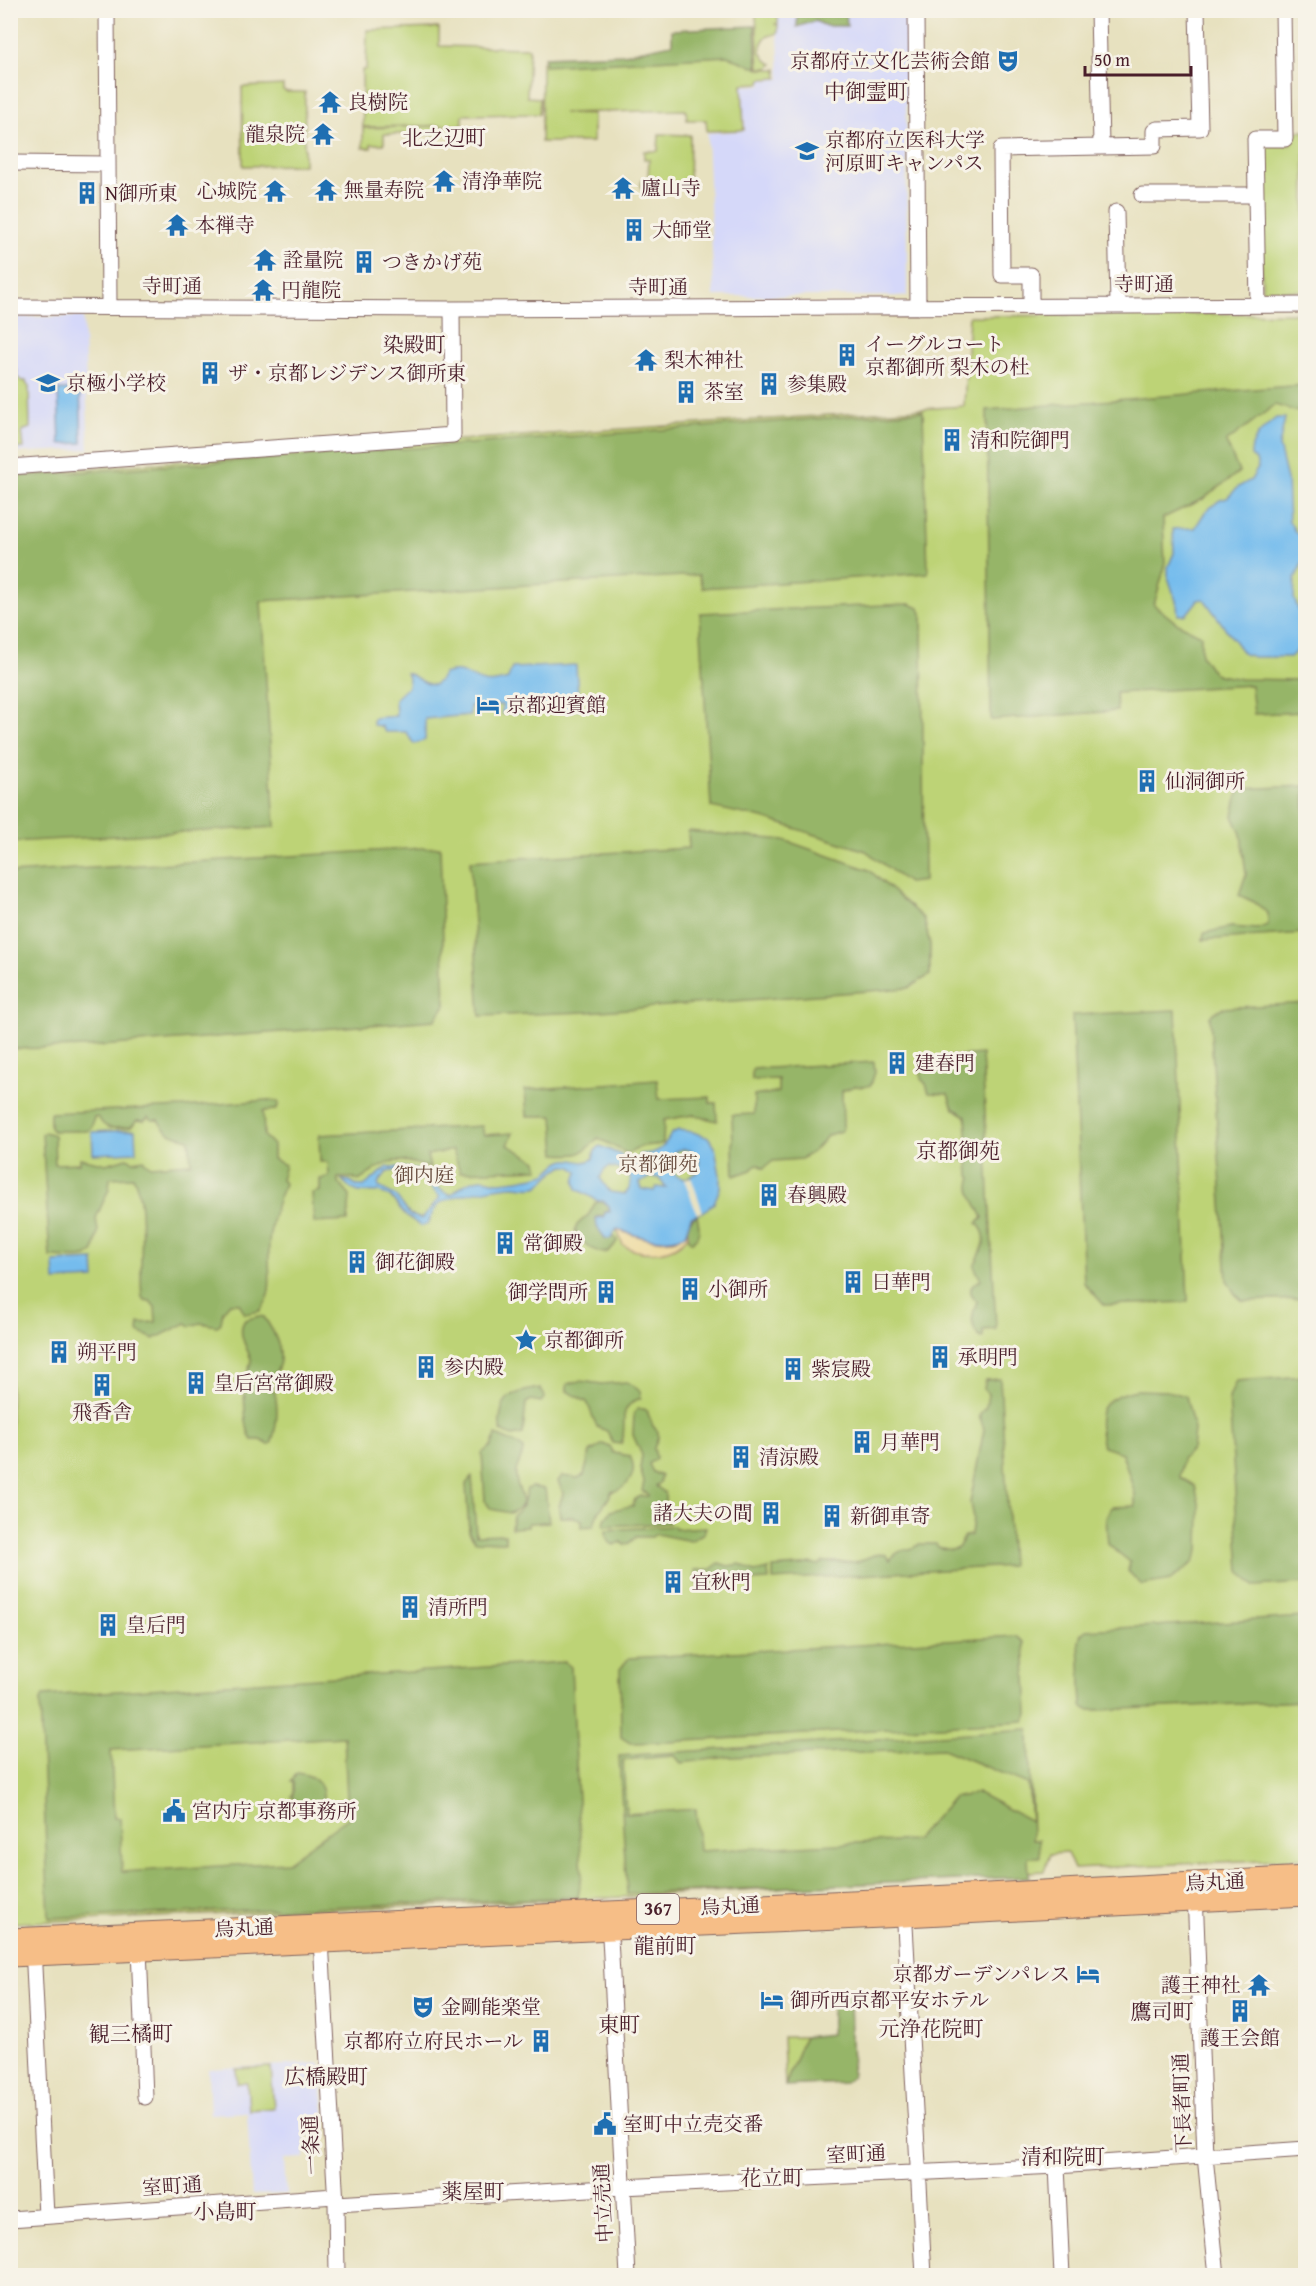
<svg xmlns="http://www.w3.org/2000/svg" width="1316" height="2286" font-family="'Gentium Book Plus','Noto Serif JP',serif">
<rect width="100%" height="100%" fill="#f7f3e8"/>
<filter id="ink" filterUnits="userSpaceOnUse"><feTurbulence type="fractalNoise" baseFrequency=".0167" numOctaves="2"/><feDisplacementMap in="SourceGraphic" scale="12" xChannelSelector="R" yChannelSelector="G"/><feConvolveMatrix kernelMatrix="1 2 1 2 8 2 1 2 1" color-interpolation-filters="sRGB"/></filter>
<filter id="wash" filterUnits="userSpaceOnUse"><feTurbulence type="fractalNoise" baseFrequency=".008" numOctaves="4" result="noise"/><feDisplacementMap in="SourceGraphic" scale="24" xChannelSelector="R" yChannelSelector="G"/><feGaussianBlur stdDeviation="1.35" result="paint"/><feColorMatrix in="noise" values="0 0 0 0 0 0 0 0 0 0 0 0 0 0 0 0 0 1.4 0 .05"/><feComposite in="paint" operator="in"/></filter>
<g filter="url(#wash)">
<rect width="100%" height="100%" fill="#e7e1bf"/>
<path fill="#d5d8f9" d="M777,11h131l-2,36 1,249h-193l-7,-163 38,-2 -2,-45 19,-1v-5l18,-1z
M11,317h72l6,132 -78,4z
M320,2063l6,71 -22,2 1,22 -21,1 2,35 -34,1 -5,-83 -37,2 -2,-45z"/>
<path fill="#bdd376" stroke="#847950" stroke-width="1.5" d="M778,13v11h-4l4,1v8l-12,4c-9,10 -5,22 7,27l-5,4h-9l-3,-54z
M439,28v18l90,2 -2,49 13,1 -1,16 -76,1v10l-100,2 -1,-57 4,-1 1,-39z
M756,49l2,20h19l1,9 -16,1 -1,4 -19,1 2,46 -37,1 -1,-11h-19l-1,-10 -123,3 30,1v28h-52l1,-80z
M283,85v5l4,2h18l-1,73 -61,1 -1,-79z
M442,126v8h-58v10h-13v4h-8v-20z
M1305,131v160h-43l-2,-146h31v-13z
M659,134l31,1 -1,54 -48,-1 1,-9h6l1,-20h-5v-8h14z
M1305,313v1545l-231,11 -7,-16 -17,1 -6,17 -417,26 -616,26 -1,-1449 450,-34 504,-34 5,-90z
M11,369l6,1v7l5,4h4l1,4h2l1,43 -8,3 2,17 -13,1z
M783,2037h21l-19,49z
M271,2067l3,41 -25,2 -2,-27h-10l-1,-14z"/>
<path fill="#96b567" stroke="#706a49" stroke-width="1.5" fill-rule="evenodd" d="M797,11h49l1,15h-21l-11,-5 -18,6z
M755,26l2,42 -30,-12 -182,10 -1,-9 80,-3 48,-10v-14z
M1305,385v29l-30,-9 -49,37 13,30 -36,27 -40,19 2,48 -11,39 23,18 24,12v20l13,19 27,5 62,1 2,-5v44v-7l-51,2 -3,-29 -135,8 1,18 -126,9 -4,-310z
M923,411l5,162 -226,15 -3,-13 -438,26 14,226 -264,15v-365z
M1305,426l1,96h-1l-8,-34z
M910,604l9,4 3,8 2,265 -16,2 -42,-32 -103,-33 -52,-11 -11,-194z
M1305,786v147l-102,7 1,-7 27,-6 26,2 11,-4v-12l-14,-11 -15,-7 7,-21 -5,-40 -8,-18 6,-27z
M688,831l96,9 85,30 55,49 6,25v31l-22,13 -321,24 -107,4 -10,-155 219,-13z
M440,847l5,158 -10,15 -347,27 -77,2v-176z
M1305,1003v296l-62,2 -8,-7 -8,-14 -17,-263 3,-4 9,-5z
M1176,1010l12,292 -84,3 -20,-22 -12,-268z
M982,1054l14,275 -13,1v8l-4,-1c-10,-12 -7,-22 -2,-36 -5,-5 -9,-10 -4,-17l8,-4 -7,-14c7,-16 18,-27 3,-43l6,-5c-5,-14 -18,-26 -11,-40l-3,-3 -1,-14 -7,-2 -3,-5 1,-4 9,-1 -2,-33 -13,-8 -5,-14 -19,-1 -3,-9 -5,-5v-20z
M874,1062l1,10 -4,13 -7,2 -9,-1 -13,5 1,36 -2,4 -13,4 -15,17 -12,7 -28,2 -9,7 -7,-4 -6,6 -17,6 -2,-61 22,-1v-18l24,-4v-13l-26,1v-11z
M657,1080l2,19 51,-2v6h6l1,18 -24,-6 -29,5 -1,23c-9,4 -11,1 -19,3 -7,1 -11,7 -18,7l-28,-15c-16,17 -19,18 -42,16l-3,-38h-26l-2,-26z
M268,1100l10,2 1,2 -3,6 -13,1 1,25 9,9v14l12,6 -4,15 4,4c-9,17 -14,40 -16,59 -2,24 7,49 -9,68l-15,3 -6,-11h-9l-7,8 -2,12 -4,3 -17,-3 -9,3 -5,-3 -32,16 -16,-7 1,-9 17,-1 -1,-15 -5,-6 -6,-1 -2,-3c-4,-32 6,-95 -9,-120l-23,1 -1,11 -13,29 2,14 -4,19 -8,6 -8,1 -28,-1 -8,-123 3,-2 9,3 1,29 25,-1v-5l26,6 21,-6 6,3 11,-2 1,3 6,4 40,-3 -2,-24c-16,-4 -23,-5 -31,-19h-6l-4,-3 -4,4 -7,-1 -6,7c-12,1 -26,5 -32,-9l-5,-1 -2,10 -4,4h-35l-3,-3v-15l134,-6z
M482,1126l2,9 29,-2 -5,12 29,16 2,8 -79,3 -7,-22 -26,5 3,13c-36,-12 -40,-9 -71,13l-6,-3h-15v4l12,14 -2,25 -34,2 -2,-30 8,-2v-12l9,-2 -1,-15h-8l-1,-27z
M602,1201l6,3 2,7 -5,1 -1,4 -8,1 1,10 8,11 10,-1 2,4c-10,17 -16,13 -29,5 -7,-5 -11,-7 -13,-16l2,-5 12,-11 6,-11z
M697,1215c2,10 5,21 -5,27 -8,-7 -5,-22 5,-27z
M259,1316l5,1c9,13 21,35 14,51 -2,5 -5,8 -7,13 8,19 7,41 1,61l-3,3 -8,-5h-9c-8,-11 -9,-50 -6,-64 1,-4 6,-12 5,-17 -4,-11 -15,-27 -6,-39z
M1305,1376v207l-51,3 -14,-15 -11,-173 7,-17z
M1000,1379l11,187 -238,14v-12l26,-2 11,-3 8,2 5,-3h33l23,-9 7,2 4,5c11,-15 21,-7 29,-16h17l2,3 13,3 7,-2 7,-12 6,-1 2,-17 -3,-15 14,-74 -5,-14 7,-8 2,-13 -4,-5 1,-6 1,-3z
M580,1381l22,3 25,-2 13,9 1,7c-27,10 -12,27 -20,46l-8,-1 -6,-12 -10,-4 -10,-25 -20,-11v-7z
M534,1389h7l4,8 -4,5 -10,-2 -5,3 -3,31 -11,2 -11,-5c-3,-8 0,-28 8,-34 6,-4 17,-6 25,-8z
M1137,1390l30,1 19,5 8,33 -2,20 -10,10 -2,18 15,9 5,21 -1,42 -5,13 -24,18 -28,5 -14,-14 2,-9 -22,-18 -2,-27 6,-10 23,-1v-12l-13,-41 -19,-6c-8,-37 -4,-49 34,-57z
M638,1409h5l4,2 6,15 5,6v6l-4,10 2,10 -7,6 4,8 8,4 -1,6 -4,4 9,7 1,24 3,1v5l-65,3 1,-7 6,-8c4,-1 19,-6 22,-5l2,-7 5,-3h8v-2l-6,-3 2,-9 -4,-14 2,-13 -9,-20 1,-22z
M496,1435l23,10 4,4c0,9 -6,15 -7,23 -3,17 19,31 -6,41l-19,-4 -6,-8 -3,-48 9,-7z
M603,1444l7,3 4,6 16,3c9,17 -2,33 -19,36 -3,13 -15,16 -17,34l-12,1v-7l-8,-3h-14l-1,-10 4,-14 -5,-12 4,-5 16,2 6,-3 6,-23z
M472,1477l4,58 29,-1v8l-30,-1 -6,-9 -3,-48z
M531,1487l14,2 4,33 -21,1v4l-17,1 2,-12c11,-8 10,-14 14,-27z
M674,1526l1,3 31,-2 -2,6 -13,8 -35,-7 -4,3h-16l-7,6 -5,2 -3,-3 -7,3c-7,-3 -8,-8 -8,-15z
M719,1563l9,3 12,-2 15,8 13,-3 1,11 -73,4 -1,-14 16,-1z
M1305,1617v84l-206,9h-11l-6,-4 -3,-65 2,-7 5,-4z
M1016,1636l8,6 4,72 -4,7 -355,21 -39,1 -9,-6 -1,-68 9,-11z
M565,1662l6,5 11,208 -4,22 -529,21 -9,-216 3,-6zM344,1737l4,81 -61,44 -165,10 -2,-54h-6l-3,-68z
M1029,1729l3,111h7l1,17h-12l1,20 -402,17 -8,-138zM943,1749l85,35 3,37 -53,-28 -25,5 -38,42 -216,11 -3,-42 -70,5 -3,-54 52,-4 6,7 48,-6z
M297,1773c21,2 31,16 24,36l-9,4 -10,-5 -11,-12 2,-1v-13h-2z
M850,1994l2,83 -7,6 -60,3 19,-49 27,-3 2,-38z"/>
<path fill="#eeda9e" stroke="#9c7c64" stroke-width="1.5" d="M617,1230c18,5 55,20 71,2v4c-15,19 -46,21 -65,9z"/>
<path fill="#75bced" stroke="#606e8c" stroke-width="1.5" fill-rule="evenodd" d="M58,390h22l2,53 -22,1z
M1276,418h9l-6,28 8,33 2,42 7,12 9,5v19l-10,22 -1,19 11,29v17l-15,13h-36l-10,-3 -40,-55 -6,1 -12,15h-8l-1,-11 -9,-27v-10l6,-14 -1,-24 22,-1 10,-16 15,-12 7,-2 11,-11 13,-7 7,-12 -2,-8 -5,-4c-1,-17 13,-28 25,-38z
M576,665l3,44 -77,5v-9l-32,1v9l-45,4v21l-11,4 -8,-12h-21l-4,-6 -8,-1v-7l23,-2 -1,-17 13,-12 1,-9 -3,-5c10,2 16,11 28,12l5,-4 4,-7c21,-7 24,4 41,8 7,2 17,-1 24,-3l4,-11z
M135,1130l1,22 -43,2 -1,-22z
M678,1130l15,2 16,6 6,9 5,28v13l-6,15 -11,9 -12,5 -6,18c-23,10 -46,2 -68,-6l-7,10 -5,-1 -8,-11 -1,-9 7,-1 3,-5h4l-1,-6 -6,-5h-5l-21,-12 -2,-8 3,-9c-14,-16 -29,4 -39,14 -9,4 -18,-1 -28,0 -14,1 -61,10 -72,18 -6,5 -8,13 -11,20l-7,2c-6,-4 -11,-7 -16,-11 -7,-8 -10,-17 -20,-21 -22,-8 -22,8 -43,-14l8,1 8,5h6l24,-19c11,0 28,0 38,7 12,9 6,14 25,21 10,-8 18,-16 32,-16 5,0 9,2 14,3 11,0 26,-3 37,-5 4,-1 10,-2 13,-4 7,-5 10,-12 19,-13 12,-2 14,6 27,-1l2,-8 5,-5 21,9 9,8 5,1 5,-10c18,0 23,-5 31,-20zM683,1149c14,1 20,11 14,24l-13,6 -8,-3 -5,-8 5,-17zM609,1167l18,4c6,9 5,16 -2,23l-15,-2 -10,-14 4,-8zM398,1170l24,8 18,19 -18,22 -12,-4 -14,-19 -17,-9 -1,-4 9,-11zM650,1177l9,1 7,10 -10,-1 -2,4 -12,-2 -2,-6z
M94,1260l1,19 -40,2 -1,-19z"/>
<path fill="#e7e1bf" d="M691,1177l12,35 -6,2 -13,-35z"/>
</g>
<g filter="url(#ink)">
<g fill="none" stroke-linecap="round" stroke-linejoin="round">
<g stroke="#81635f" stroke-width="17">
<path id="minor" d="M107,10l2,296
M916,10l2,297
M1098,10l3,136
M10,163l97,1
M1142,195h114
M1116,212l2,93
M1258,305l-3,-166h30l-2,-129
M1031,306v-31h-29l-1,-126 153,-3v-15l3,-2 43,-1 -3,-118
M10,307l442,2 854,-4
M10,467l443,-32 -1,-126
M1195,1892l10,264 12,120
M904,1907l20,369
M609,1919l19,357
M321,1940l15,264 1,72
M33,1946l13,270
M139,1949l6,148
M1057,2166l5,110
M336,2204l287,-17 434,-21 249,-17
M10,2219l325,-23"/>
</g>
<g stroke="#81635f" stroke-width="23">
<path id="highway" d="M10,1939l864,-39 432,-23
M10,1956l894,-40 402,-21"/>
</g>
<use href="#minor" stroke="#fff" stroke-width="15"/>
<use href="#highway" stroke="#f6be87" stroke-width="21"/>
</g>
</g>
<defs>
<g id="theatre-bare" transform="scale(1.8)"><path d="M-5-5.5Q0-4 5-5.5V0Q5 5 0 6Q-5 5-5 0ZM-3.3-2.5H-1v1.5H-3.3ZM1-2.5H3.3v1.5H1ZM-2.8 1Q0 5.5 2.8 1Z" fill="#1f6fb2" stroke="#f7f3e8" stroke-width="2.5" paint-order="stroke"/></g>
<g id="temple-bare" transform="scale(1.8)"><path d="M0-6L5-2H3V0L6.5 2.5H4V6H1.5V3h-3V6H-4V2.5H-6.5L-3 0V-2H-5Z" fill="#1f6fb2" stroke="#f7f3e8" stroke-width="2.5" paint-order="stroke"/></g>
<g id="university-bare" transform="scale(1.8)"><path d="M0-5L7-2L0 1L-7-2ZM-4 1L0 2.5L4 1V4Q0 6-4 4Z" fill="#1f6fb2" stroke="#f7f3e8" stroke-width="2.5" paint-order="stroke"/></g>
<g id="building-bare" transform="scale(1.8)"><path d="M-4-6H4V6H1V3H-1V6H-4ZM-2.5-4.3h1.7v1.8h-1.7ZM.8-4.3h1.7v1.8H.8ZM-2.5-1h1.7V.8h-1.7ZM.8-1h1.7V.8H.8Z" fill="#1f6fb2" stroke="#f7f3e8" stroke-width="2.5" paint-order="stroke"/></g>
<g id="school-bare" transform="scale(1.8)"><path d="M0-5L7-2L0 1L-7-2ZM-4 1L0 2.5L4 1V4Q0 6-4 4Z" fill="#1f6fb2" stroke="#f7f3e8" stroke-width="2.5" paint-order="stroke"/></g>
<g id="hotel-bare" transform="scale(1.8)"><path d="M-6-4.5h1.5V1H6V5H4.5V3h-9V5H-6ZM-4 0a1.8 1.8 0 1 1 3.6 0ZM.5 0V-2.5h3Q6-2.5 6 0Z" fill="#1f6fb2" stroke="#f7f3e8" stroke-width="2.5" paint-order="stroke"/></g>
<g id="sight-bare" transform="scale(1.8)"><path d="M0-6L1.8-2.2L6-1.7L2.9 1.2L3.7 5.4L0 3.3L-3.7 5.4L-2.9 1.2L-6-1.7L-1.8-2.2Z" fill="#1f6fb2" stroke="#f7f3e8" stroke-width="2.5" paint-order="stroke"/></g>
<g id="civic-bare" transform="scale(1.8)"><path d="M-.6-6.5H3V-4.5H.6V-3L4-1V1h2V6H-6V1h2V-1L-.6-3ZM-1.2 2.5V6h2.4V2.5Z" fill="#1f6fb2" stroke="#f7f3e8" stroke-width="2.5" paint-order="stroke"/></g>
</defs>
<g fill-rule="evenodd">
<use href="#theatre-bare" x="1008" y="61"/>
<use href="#temple-bare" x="330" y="102"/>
<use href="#temple-bare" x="323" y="134"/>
<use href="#university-bare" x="807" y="151"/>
<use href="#temple-bare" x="444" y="181"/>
<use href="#temple-bare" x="623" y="188"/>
<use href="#temple-bare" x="326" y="190"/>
<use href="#temple-bare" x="275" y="191"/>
<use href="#building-bare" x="87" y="193"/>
<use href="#temple-bare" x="177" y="225"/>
<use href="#building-bare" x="634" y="230"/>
<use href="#temple-bare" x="265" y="260"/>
<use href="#building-bare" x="364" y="262"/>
<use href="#temple-bare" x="263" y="290"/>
<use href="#building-bare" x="847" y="355"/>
<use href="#temple-bare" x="646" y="360"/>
<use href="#building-bare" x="210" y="373"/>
<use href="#school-bare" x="48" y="383"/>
<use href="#building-bare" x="769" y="384"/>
<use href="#building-bare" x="686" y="392"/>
<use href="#building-bare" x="952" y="440"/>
<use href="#hotel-bare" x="488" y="705"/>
<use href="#building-bare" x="1147" y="781"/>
<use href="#building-bare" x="897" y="1063"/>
<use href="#building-bare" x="769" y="1195"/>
<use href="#building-bare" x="505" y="1243"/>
<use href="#building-bare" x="357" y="1262"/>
<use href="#building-bare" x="853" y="1282"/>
<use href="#building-bare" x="690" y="1289"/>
<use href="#building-bare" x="606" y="1292"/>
<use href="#sight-bare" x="526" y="1340"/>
<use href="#building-bare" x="59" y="1352"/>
<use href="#building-bare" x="940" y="1357"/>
<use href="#building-bare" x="426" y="1367"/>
<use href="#building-bare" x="793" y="1369"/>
<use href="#building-bare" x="196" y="1383"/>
<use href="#building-bare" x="102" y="1385"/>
<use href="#building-bare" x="862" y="1442"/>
<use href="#building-bare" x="741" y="1457"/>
<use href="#building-bare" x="771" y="1513"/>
<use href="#building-bare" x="832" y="1516"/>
<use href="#building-bare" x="673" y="1582"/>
<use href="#building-bare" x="410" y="1607"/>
<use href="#building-bare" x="108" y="1625"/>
<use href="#civic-bare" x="174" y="1811"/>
<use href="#hotel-bare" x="1088" y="1974"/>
<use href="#temple-bare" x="1259" y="1985"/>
<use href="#hotel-bare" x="772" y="2000"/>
<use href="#theatre-bare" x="423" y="2007"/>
<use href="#building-bare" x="1240" y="2011"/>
<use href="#building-bare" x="541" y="2041"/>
<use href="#civic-bare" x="605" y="2124"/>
</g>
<g text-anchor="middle" stroke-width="6" stroke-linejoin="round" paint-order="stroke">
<rect fill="#f7f3e8" stroke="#7e5f64" stroke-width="1.5" x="637" y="1894" width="42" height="30" rx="4.5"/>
<g font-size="18" font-weight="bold" fill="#4a1f2b">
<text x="658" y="1915">367</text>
</g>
<g font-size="20" fill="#4a1f2b" stroke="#f7f3e8" text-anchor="start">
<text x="990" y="68" text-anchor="end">京都府立文化芸術会館</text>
<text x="348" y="109">良樹院</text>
<text x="305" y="141" text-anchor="end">龍泉院</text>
<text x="825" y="147">京都府立医科大学<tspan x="825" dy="23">河原町キャンパス</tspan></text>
<text x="462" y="188">清浄華院</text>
<text x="641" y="195">廬山寺</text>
<text x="344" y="197">無量寿院</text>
<text x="257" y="198" text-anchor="end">心城院</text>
<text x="105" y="200">N御所東</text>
<text x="195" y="232">本禅寺</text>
<text x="652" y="237">大師堂</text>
<text x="283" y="267">詮量院</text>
<text x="382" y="269">つきかげ苑</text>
<text x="281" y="297">円龍院</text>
<text x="865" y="351">イーグルコート<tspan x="865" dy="23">京都御所 梨木の杜</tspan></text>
<text x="664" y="367">梨木神社</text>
<text x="228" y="380">ザ・京都レジデンス御所東</text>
<text x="66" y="390">京極小学校</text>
<text x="787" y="391">参集殿</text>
<text x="704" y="399">茶室</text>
<text x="970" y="447">清和院御門</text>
<text x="506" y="712">京都迎賓館</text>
<text x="1165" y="788">仙洞御所</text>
<text x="915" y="1070">建春門</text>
<text x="787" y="1202">春興殿</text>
<text x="523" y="1250">常御殿</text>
<text x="375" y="1269">御花御殿</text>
<text x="871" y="1289">日華門</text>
<text x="708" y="1296">小御所</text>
<text x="588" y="1299" text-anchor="end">御学問所</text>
<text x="544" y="1347">京都御所</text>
<text x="77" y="1359">朔平門</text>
<text x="958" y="1364">承明門</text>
<text x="444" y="1374">参内殿</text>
<text x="811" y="1376">紫宸殿</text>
<text x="214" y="1390">皇后宮常御殿</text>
<text x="102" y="1419" text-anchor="middle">飛香舎</text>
<text x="880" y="1449">月華門</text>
<text x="759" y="1464">清涼殿</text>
<text x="753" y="1520" text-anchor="end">諸大夫の間</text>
<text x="850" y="1523">新御車寄</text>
<text x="691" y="1589">宜秋門</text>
<text x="428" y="1614">清所門</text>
<text x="126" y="1632">皇后門</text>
<text x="192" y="1818">宮内庁 京都事務所</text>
<text x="1070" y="1981" text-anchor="end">京都ガーデンパレス</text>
<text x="1241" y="1992" text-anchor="end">護王神社</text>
<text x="790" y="2007">御所西京都平安ホテル</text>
<text x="441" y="2014">金剛能楽堂</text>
<text x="1240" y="2045" text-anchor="middle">護王会館</text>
<text x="523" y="2048" text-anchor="end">京都府立府民ホール</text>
<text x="623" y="2131">室町中立売交番</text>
</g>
<g font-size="20" fill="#4a1f2b" stroke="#f7f3e8">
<text x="1144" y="291">寺町通</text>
<text x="172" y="293">寺町通</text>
<text x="658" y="294">寺町通</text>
<text transform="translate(1215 1882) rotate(-3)" y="7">烏丸通</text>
<text transform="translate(730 1906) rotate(-3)" y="7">烏丸通</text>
<text transform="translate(244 1928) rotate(-3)" y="7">烏丸通</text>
<text transform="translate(1182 2103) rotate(-92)" y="7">下長者町通</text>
<text transform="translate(311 2145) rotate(-93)" y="7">一条通</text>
<text transform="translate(856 2154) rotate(-3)" y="7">室町通</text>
<text transform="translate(172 2186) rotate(-4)" y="7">室町通</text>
<text transform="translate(603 2203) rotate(-93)" y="7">中立売通</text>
</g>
<g font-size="20" fill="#674c3e" stroke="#f7f3e8">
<text x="658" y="1171">京都御苑</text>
<text x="424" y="1182">御内庭</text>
</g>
<g font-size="21" fill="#4a1f2b" stroke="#f7f3e8">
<text x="866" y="99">中御霊町</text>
<text x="444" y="145">北之辺町</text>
<text x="414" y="352">染殿町</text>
<text x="958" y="1158">京都御苑</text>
<text x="665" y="1953">龍前町</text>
<text x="1162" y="2019">鷹司町</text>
<text x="619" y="2032">東町</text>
<text x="931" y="2036">元浄花院町</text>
<text x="131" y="2041">観三橘町</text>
<text x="326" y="2084">広橋殿町</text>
<text x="1063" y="2164">清和院町</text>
<text x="772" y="2185">花立町</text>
<text x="473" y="2199">薬屋町</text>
<text x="225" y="2219">小島町</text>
</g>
</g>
<rect width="1316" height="2286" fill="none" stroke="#f7f3e8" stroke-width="36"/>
<path d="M1085 66v9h106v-9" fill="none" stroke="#4a1f2b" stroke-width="3"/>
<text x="1094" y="66" font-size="18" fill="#4a1f2b" stroke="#f7f3e8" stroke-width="4.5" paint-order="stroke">50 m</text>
</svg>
